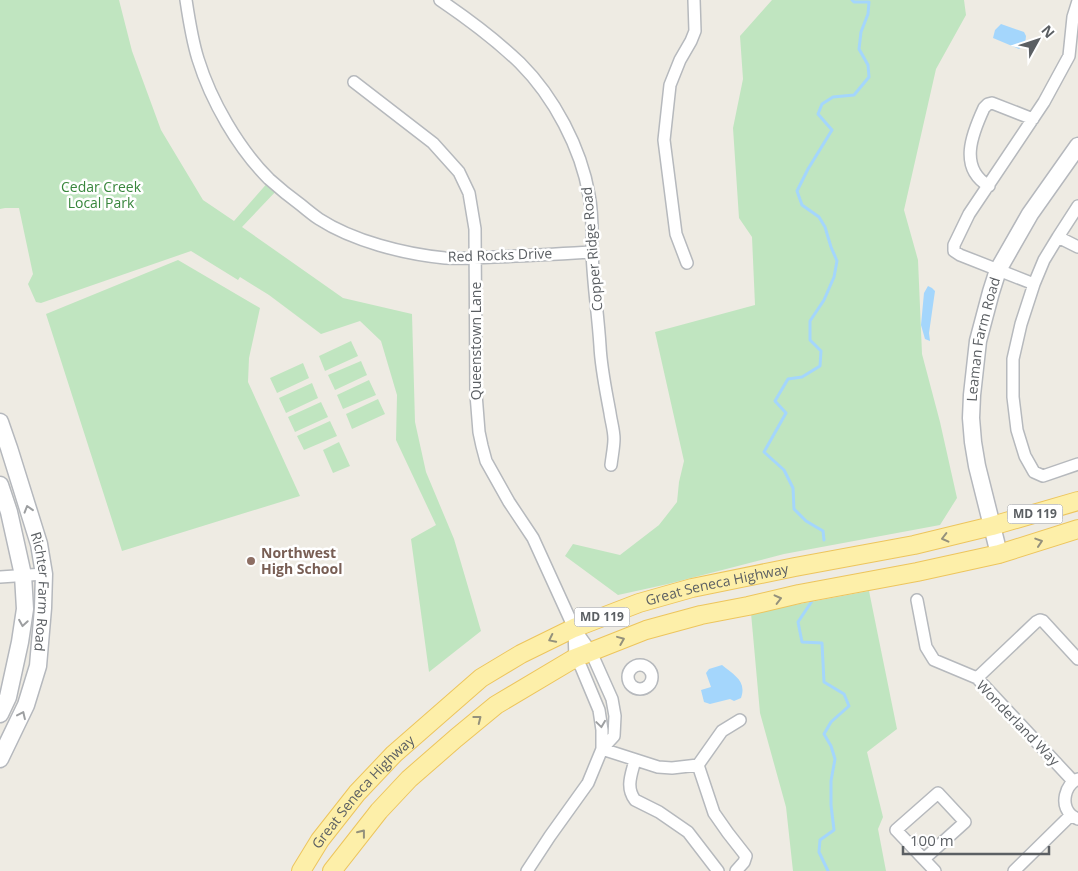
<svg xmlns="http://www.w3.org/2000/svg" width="1078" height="871" font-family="'Open Sans',sans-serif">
<rect width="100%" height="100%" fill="#eeebe3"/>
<path fill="#c0e5c0" d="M0,0h119l13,51 29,79 42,70 31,21 36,-41 9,8 -37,39 101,71 69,16 3,108 11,50 28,67 27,92 -52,41 -18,-133 25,-14 -40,-85 1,-45 -16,-54 -21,-20 -39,13 -52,-39 -29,-18 -2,3 -47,-29 -150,52 -5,-1 -8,-18 5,-10 -14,-66h-14l-5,1z
M772,0h192l2,15 -30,54 -32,141 14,50 4,94 18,68 17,76 -17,27 -156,29 -116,30 -50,11 -53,-39 8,-12 47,11 39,-30 18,-23 2,-20 5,-21 -29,-129 100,-27 -3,-68 -13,-19 -6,-90 10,-49 -3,-43z
M178,260l82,48 -11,50 -1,24 52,114 -178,55 -76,-237z
M351,341l7,15 -33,15 -6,-15z
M361,361l6,14 -32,15 -7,-15z
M303,363l6,15 -32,15 -7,-15z
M369,380l7,15 -33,14 -6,-14z
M312,383l6,15 -32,15 -7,-15z
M378,399l7,15 -33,15 -6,-15z
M321,402l7,15 -33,15 -7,-15z
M330,421l7,15 -33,14 -7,-14z
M339,442l11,24 -17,7 -10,-23z
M869,591l28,138 -30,23 16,65 -5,12 8,42h-93l-7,-64 -26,-94 -9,-100z"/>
<path fill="#a4d6fc" d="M1001,24l23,8 2,4 -1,9 -6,4 -26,-11 2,-8z
M928,286l4,2 3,3 -6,42 1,8 -5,-2 -4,-14 3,-32z
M722,665c12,10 25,16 19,33l-7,3 -4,-2 -20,5 -6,-2 -3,-12 10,-3 -5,-14 3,-4z"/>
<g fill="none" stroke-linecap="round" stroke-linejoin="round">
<path stroke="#a4d6fc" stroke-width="3" d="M824,540l-1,-9 -17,-10 -12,-12 -1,-21 -9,-18 -20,-18 22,-39 -11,-12 13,-22 14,-2 18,-11 1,-15 -11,-11v-19l14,-21 10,-23 3,-16 -6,-14 -6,-20 -6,-10 -17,-12 -5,-14 11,-22 24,-39 -14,-16 4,-10 11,-7 21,-2 15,-18 -1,-12 -9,-16 2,-17 7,-18 1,-12h-15l-2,-2
M812,601l-14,21 4,20 20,1 2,39 20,12 5,12 -18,16 -7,12 7,12 4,13 -4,22v24l3,25 -14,10 -1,12 9,19"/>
<g stroke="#b6b9bd" stroke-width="14">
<path id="street" d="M186,0c3,20 6,40 12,59 13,42 40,89 71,120 10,9 21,18 32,26 6,5 12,10 18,14 34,22 85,35 126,39 16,1 33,0 49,-1 33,-1 65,-3 98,-5
M440,0c28,19 56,40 80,63 34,34 61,85 69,132 4,19 3,37 3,56 1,32 6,63 8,95 1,22 6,45 10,67 1,8 4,17 4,26 0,8 -2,17 -3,26
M354,82l79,61 26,29 10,21 6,36 1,165 3,38 3,14 4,15 23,41 24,36 41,90 17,24 21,47 3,17 -1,20 -12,13 -14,34 -38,53 -23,35
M989,186c-31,-18 -17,-52 -5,-78l4,-4 4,-1 41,16
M1078,206l-20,31 20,10
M1058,237l-14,23 -10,24 -13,40 -8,35v38l4,33 8,26 9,16 9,4 35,-12
M687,263l-11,-29 -12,-94 6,-55 10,-25 11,-19 4,-10 -1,-31
M1034,284l-74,-29 -6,-4v-6l15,-31 75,-112 25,-46 4,-39 5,-16
M0,577l44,-3
M917,600l9,47 8,13 43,18 96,103
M574,630l1,28 6,9 18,43 3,20v19
M628 677a12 12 0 1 1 24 0a12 12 0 1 1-24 0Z
M977,678l59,-56 4,-2 3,1 35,38
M602,749l56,18 14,1 26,-3 16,48 14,20 18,23 -2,6 -8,9
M635,760c-3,13 -10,27 0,40l24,12 29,20 30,39
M698,765l24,-34 18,-11
M1078,779c-13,6 -18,25 -7,36 2,2 5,3 7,4
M924,859l41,-37 -27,-29 -42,37 39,41
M1014,871l57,-56"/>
</g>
<g stroke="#b5b8bd" stroke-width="19">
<g id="secondary">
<path id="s1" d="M0,422l9,26 30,96 5,30 -1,34 -5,58 -12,39 -26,54"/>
<path d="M0,485l9,27 14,63 2,34 -5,33 -12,55 -8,17"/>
<path id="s2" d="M999,554l-22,-88 -4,-24 -2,-24 1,-23 6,-54 13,-49 7,-22 32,-56 48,-68"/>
</g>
</g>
<g stroke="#edc55d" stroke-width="20">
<g id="primary">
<path id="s3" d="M301,871l19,-31 37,-47 37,-39 87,-76 40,-24 53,-26 65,-25 53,-15 103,-21 119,-22 78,-19 86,-25"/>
<path d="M332,871l47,-60 30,-32 47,-41 40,-33 79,-47 71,-28 55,-15 47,-9 51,-12 118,-22 82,-18 79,-25"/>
</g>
</g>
<use href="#street" stroke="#fff" stroke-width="11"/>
<use href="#secondary" stroke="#fff" stroke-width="16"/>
<use href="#primary" stroke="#fdefa9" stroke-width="18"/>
</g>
<defs><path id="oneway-chevron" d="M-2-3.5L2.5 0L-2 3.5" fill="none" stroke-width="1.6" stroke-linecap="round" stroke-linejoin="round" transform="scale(1.25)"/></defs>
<g stroke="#9d9fa1">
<use href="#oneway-chevron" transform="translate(28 509) rotate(-107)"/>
<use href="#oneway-chevron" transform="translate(23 623) rotate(99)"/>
<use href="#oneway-chevron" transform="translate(22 715) rotate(-65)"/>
<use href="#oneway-chevron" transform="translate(601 724) rotate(82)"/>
</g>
<g stroke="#94917c">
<use href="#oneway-chevron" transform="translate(945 538) rotate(166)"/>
<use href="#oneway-chevron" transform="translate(1039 542) rotate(-18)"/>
<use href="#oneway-chevron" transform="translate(778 599) rotate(-14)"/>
<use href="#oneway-chevron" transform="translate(552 639) rotate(154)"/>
<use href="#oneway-chevron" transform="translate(621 640) rotate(-22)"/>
<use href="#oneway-chevron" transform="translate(478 719) rotate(-38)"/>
<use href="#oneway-chevron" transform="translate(362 833) rotate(-52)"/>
</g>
<circle fill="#8d6e63" stroke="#fff" stroke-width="2" cx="251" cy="561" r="5"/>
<g text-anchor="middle" stroke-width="5" stroke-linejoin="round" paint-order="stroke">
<g fill="#fff" stroke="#8c8f92" stroke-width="1">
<rect x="1007.5" y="504.5" width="55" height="19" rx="4"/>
<rect x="574.5" y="607.5" width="55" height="19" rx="4"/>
</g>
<g font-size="12" font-weight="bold" fill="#5b5f63">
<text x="1035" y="518">MD 119</text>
<text x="602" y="621">MD 119</text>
</g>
<g font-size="14" fill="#38863c" stroke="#fff">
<text x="101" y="192">Cedar Creek<tspan x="101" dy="16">Local Park</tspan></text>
</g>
<g font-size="14" fill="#5b5f63" stroke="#fff">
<text transform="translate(592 249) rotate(-95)" y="5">Copper Ridge Road</text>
<text transform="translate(500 255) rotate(-2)" y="5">Red Rocks Drive</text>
<text dy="5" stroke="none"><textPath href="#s2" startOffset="219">Leaman Farm Road</textPath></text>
<text transform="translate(476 341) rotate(-90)" y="5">Queenstown Lane</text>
<text dy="5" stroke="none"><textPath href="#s3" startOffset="521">Great Seneca Highway</textPath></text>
<text dy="5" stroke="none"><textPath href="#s1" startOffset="176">Richter Farm Road</textPath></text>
<text transform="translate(1018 723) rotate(46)" y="5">Wonderland Way</text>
<text dy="5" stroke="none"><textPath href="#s3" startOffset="101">Great Seneca Highway</textPath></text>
</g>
<g font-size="14" font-weight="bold" fill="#785e54" stroke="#fff" text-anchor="start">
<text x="261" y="558">Northwest<tspan x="261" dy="16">High School</tspan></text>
</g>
</g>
<g transform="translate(1038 40) rotate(50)" stroke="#ffffff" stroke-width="4" paint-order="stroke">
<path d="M0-4L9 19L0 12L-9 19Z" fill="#5b5f63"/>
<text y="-8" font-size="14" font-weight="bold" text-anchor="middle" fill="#5b5f63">N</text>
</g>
<path d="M903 846v8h146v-8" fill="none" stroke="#5b5f63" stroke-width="2.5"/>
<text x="910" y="846" font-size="15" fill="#5b5f63" stroke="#ffffff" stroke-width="4" paint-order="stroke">100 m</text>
</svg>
